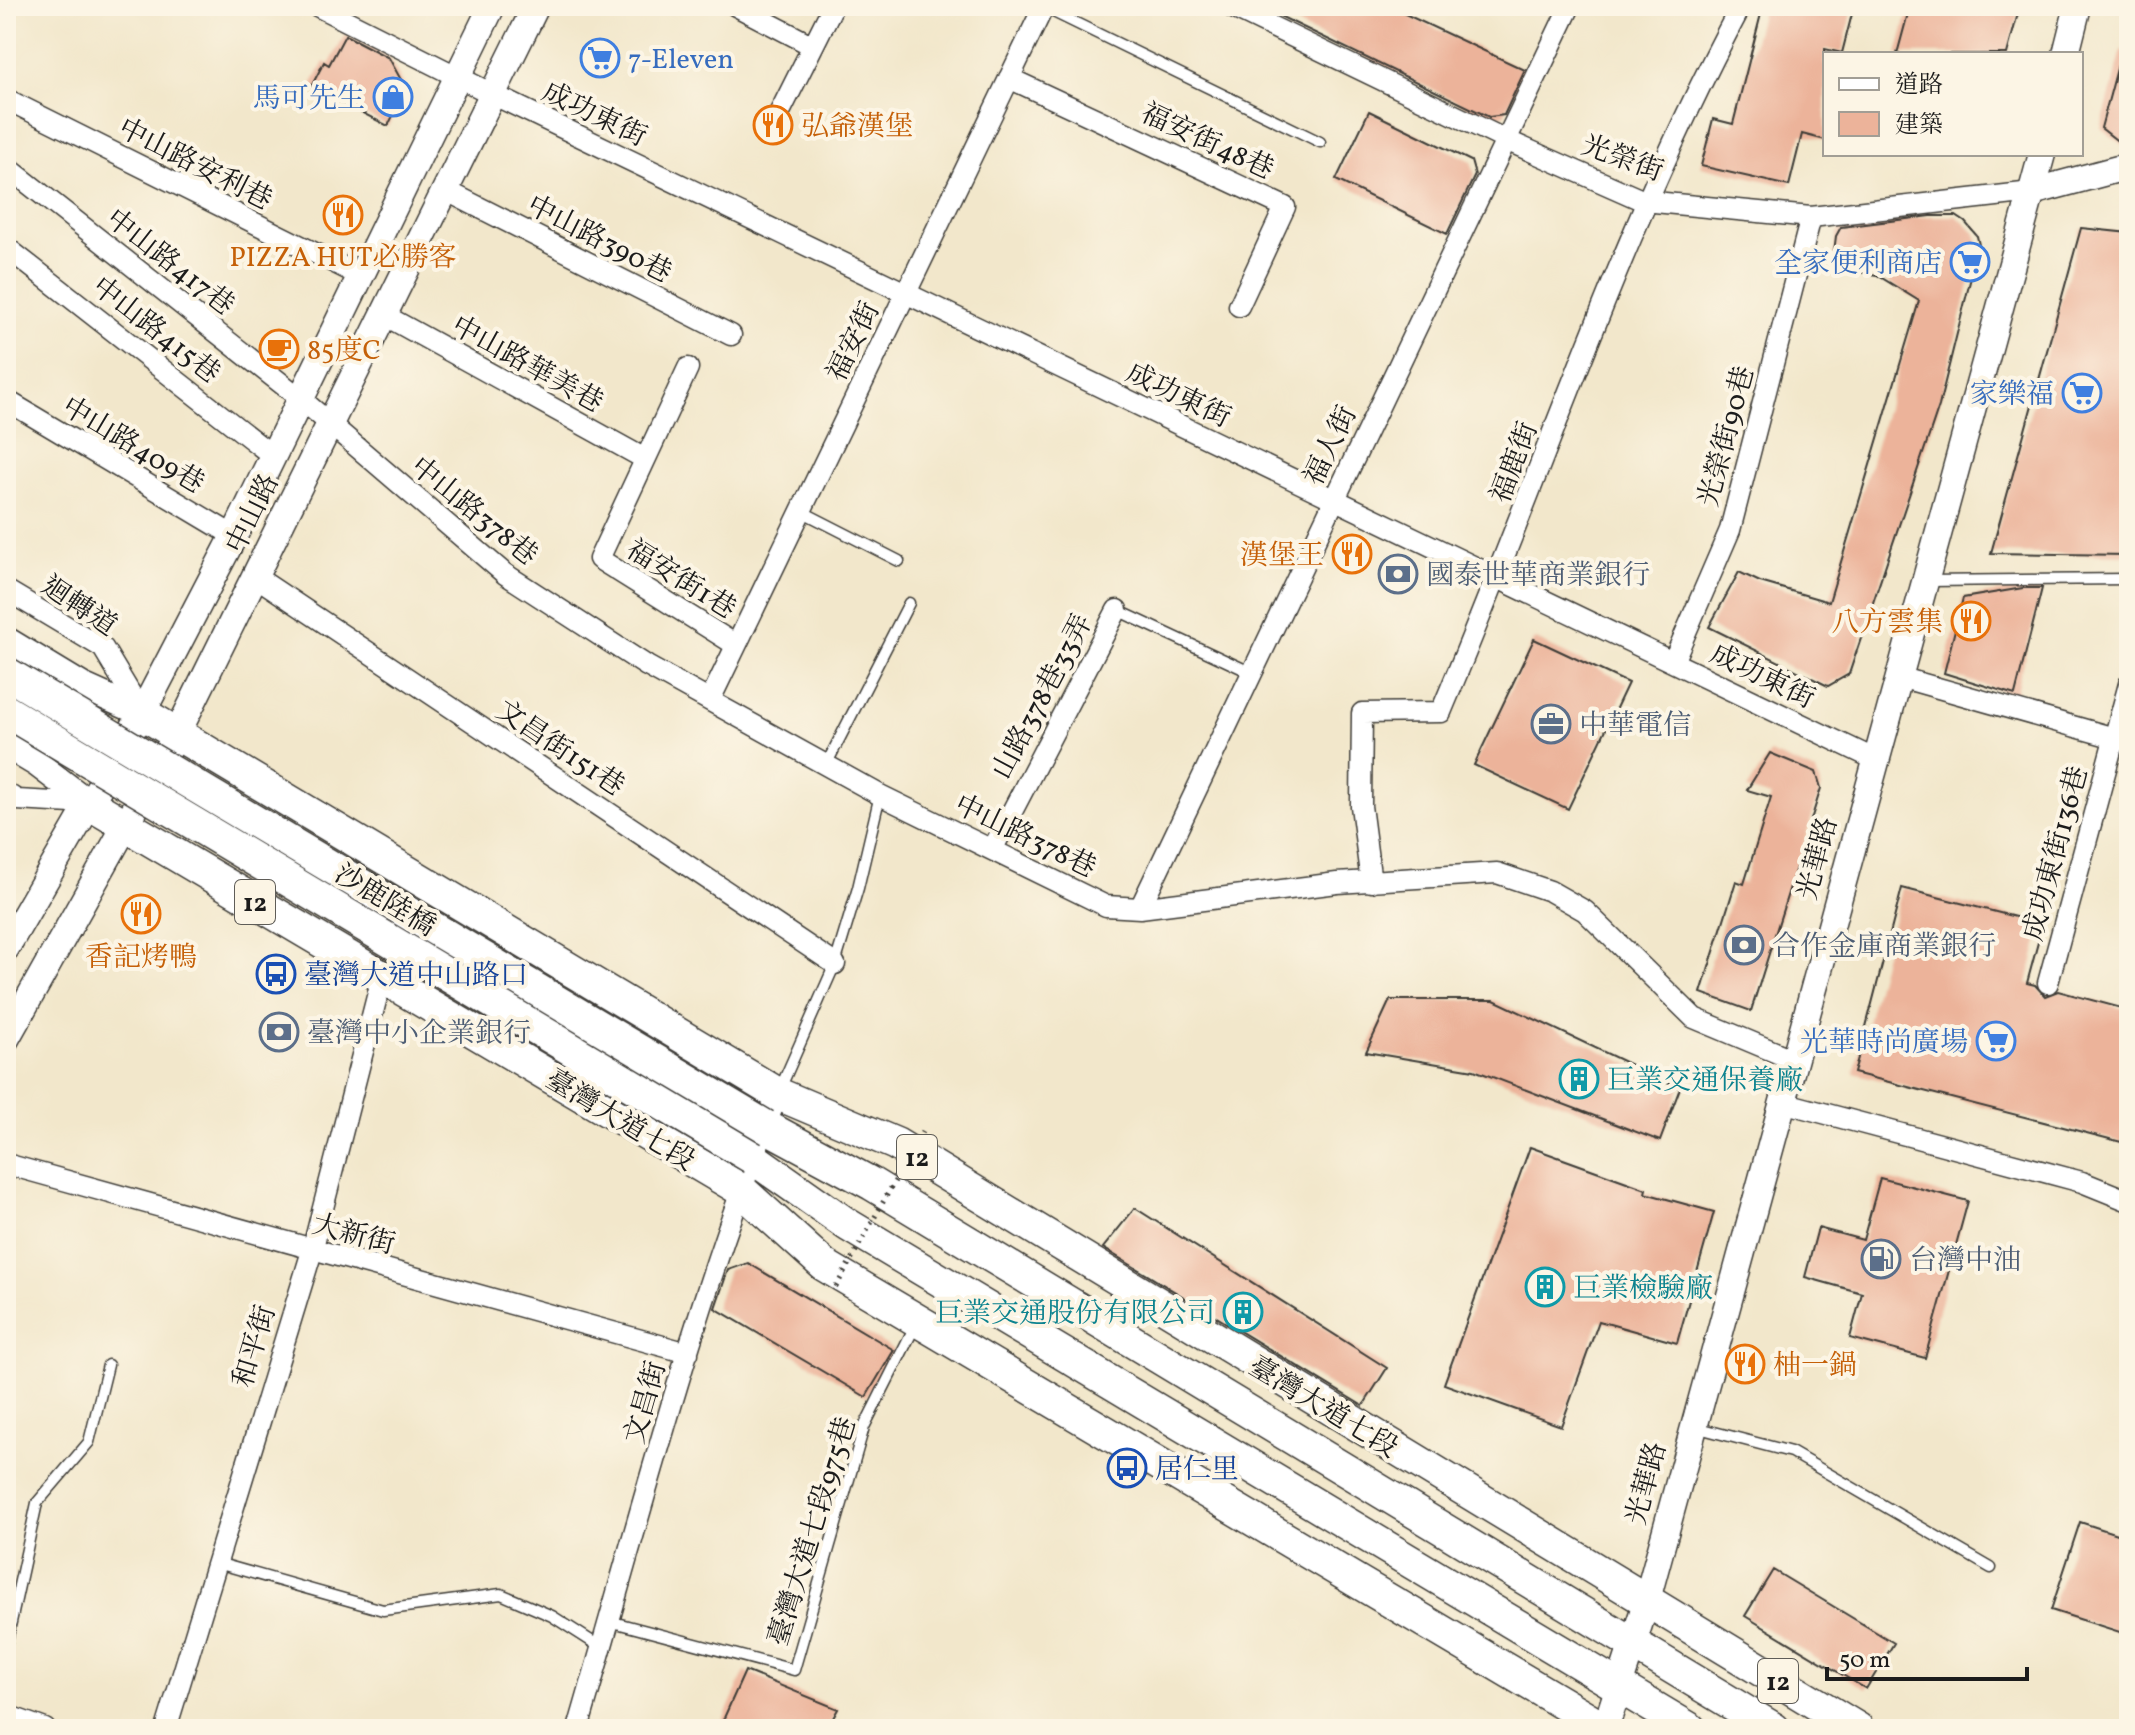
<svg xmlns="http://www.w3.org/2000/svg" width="2135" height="1735" font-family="Vollkorn,'Noto Serif TC',serif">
<rect width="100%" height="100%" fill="#fcf5e5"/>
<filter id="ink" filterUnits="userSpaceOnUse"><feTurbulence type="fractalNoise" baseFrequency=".0125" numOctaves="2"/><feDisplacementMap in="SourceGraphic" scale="16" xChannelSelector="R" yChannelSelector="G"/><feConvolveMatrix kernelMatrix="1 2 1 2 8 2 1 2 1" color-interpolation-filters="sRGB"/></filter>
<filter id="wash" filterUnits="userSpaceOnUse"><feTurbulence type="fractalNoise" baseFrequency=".006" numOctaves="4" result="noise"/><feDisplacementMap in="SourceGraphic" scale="32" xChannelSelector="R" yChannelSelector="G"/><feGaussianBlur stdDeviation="1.8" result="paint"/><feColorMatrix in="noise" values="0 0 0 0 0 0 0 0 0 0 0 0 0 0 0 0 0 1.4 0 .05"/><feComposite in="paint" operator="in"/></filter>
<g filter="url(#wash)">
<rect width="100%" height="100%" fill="#f2e7cb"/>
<g id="blocks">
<path fill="#ecb39a" d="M1259,6h129l137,64 -21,45 -15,2z
M1763,6h91l-12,47 -17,-4v91l-23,-6 -13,52 -88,-20 12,-47 20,5z
M1910,6h110l-13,48h-110z
M345,35l44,23 17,31 -18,37 -77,-39 13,-25 5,3z
M2122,50l7,1v99l-28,-22z
M1369,111l102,50 4,14 -28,59 -111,-54z
M1931,216h25l9,6 12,14 2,9 -40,161 -90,268 -21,12 -119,-59 30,-55 21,10 69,20 90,-301 -42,-26 -45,-7 4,-32 5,-9z
M2081,228l48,5v322l-138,-2z
M2023,588h19l-27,107 -71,-22 19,-75z
M1534,639l94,44 -60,126 -94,-44z
M1770,753l46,19 5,16 -70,223 -50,-18 35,-112 8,3 27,-87 -24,-7z
M1902,888l141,36 -16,59 8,2 10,11 13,-5 71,19v134l-275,-71z
M1390,1000h104l186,88 -20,53 -186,-71 -108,-18z
M1530,1147l116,42 -1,4 69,19 -37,131 -78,-22 -38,105 -117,-42z
M1880,1178l88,23 -43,157 -75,-20 12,-45 -57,-16 13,-49 45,12z
M1135,1208l252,160 -24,38 -260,-158z
M748,1263l146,87 -28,47 -151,-89 13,-38z
M2080,1522l49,16v97l-78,-25z
M1773,1570l121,73 -28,46 -121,-73z
M745,1671l93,38 -11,20h-108z"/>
</g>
</g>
<g filter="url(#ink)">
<use href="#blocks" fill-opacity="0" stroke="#3c3a36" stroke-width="2"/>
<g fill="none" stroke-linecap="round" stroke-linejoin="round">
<g stroke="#3c3a36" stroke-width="13">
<path id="service" d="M1043,7l277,135
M801,511l98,50
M1927,581l202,-2
M1117,610l135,63
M826,765l83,-162
M780,1089l55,-125 23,-76 22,-93
M1695,1427l96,25 200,116
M217,1563l166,47 118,-16 51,22 50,32
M609,1621l185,49 70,-243 51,-101
M6,1645l31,-142 52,-61 19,-77"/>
</g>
<g stroke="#3c3a36" stroke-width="23">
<path id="minor" d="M317,6l175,88 1384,666
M736,6l77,40
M1229,6l277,134 138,61 167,16 221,-25
M1009,78l276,129 -46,99
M6,99l355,177
M777,118l56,-112
M6,166l295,233 204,175 142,92 233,129 226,111 34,2 197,-25 160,-10 53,18 35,20 109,107 100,42
M445,190l286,145
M6,247l267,209
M384,315l261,144
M688,368l-89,191 137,86
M6,400l228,136
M256,577l579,387
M6,590l97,58 39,65
M1673,662l57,-132 81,-313
M1899,677l230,65
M710,700l334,-694
M6,793l11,7 73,4
M992,850l125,-240
M1371,882l-10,-76 1,-93 79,-1c100,-236 179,-480 300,-706
M1140,908l430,-902
M2048,983l81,-299
M1782,1102l300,80 47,19
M6,1164l682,189
M6,1715l39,14
M166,1729l146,-478 70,-274
M578,1729c62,-213 117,-429 200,-635"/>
</g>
<g stroke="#3c3a36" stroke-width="29">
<path id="tertiary" d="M2066,54l12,-48
M2032,192l97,-26
M6,640l76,46 60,27
M6,745l30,18 54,41
M6,948l136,-235 92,-177 258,-530
M6,1039l171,-305 359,-728
M1605,1729l41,-126 396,-1449"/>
</g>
<g stroke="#3c3a36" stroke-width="35">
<path id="primary" d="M142,713l636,381 118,50 962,585
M90,804l650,385 84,76 782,464
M765,1126l107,58 902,545
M753,1158l95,67 842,504"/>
</g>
<use href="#service" stroke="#fff" stroke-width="10"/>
<use href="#minor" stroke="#fff" stroke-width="20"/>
<use href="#tertiary" stroke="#fff" stroke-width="26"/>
<use href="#primary" stroke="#fff" stroke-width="32"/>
<g stroke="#3c3a36" stroke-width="35" stroke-linecap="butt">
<path id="primary-bridge" d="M6,673l759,453
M6,711l747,447"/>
</g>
<path stroke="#3c3a36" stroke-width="5" stroke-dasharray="2 6" stroke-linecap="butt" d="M836,1287l86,-155"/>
<use href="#primary-bridge" stroke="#fff" stroke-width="32"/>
</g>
</g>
<defs>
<g id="supermarket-ring" transform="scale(2)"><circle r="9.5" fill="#fcf5e5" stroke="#3f7fe0" stroke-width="1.5"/><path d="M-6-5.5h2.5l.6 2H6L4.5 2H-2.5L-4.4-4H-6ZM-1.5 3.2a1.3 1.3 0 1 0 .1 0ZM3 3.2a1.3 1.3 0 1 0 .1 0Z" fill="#3f7fe0"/></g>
<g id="shop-ring" transform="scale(2)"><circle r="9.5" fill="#fcf5e5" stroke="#3f7fe0" stroke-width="1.5"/><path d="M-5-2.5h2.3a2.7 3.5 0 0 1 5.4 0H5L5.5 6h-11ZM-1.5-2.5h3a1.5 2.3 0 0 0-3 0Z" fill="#3f7fe0"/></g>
<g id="restaurant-ring" transform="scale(2)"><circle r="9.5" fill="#fcf5e5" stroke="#e8710a" stroke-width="1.5"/><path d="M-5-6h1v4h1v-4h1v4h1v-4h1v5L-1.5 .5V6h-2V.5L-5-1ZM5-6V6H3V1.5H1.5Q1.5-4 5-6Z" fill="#e8710a"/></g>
<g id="cafe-ring" transform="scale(2)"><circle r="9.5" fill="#fcf5e5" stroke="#e8710a" stroke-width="1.5"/><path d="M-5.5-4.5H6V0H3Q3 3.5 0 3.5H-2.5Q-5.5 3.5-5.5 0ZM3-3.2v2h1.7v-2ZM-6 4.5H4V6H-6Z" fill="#e8710a"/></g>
<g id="bank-ring" transform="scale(2)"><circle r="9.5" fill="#fcf5e5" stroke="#5c6f8a" stroke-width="1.5"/><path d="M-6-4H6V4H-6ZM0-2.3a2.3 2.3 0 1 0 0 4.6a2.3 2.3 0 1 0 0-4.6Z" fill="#5c6f8a"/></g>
<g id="office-ring" transform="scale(2)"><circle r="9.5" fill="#fcf5e5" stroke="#5c6f8a" stroke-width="1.5"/><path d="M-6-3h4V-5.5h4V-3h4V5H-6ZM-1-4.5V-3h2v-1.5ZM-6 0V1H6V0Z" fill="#5c6f8a"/></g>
<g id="bus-ring" transform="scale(2)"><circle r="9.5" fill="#fcf5e5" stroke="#1a4fb4" stroke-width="1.5"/><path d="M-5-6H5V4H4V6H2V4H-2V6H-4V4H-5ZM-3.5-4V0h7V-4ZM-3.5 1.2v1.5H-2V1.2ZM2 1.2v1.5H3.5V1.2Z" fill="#1a4fb4"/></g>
<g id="building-ring" transform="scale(2)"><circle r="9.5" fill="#fcf5e5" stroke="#0f9aa8" stroke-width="1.5"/><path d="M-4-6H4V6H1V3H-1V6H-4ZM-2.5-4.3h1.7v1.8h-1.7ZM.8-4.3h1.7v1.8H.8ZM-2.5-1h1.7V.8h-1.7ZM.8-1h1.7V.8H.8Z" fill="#0f9aa8"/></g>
<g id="fuel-ring" transform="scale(2)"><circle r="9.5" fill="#fcf5e5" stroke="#5c6f8a" stroke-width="1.5"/><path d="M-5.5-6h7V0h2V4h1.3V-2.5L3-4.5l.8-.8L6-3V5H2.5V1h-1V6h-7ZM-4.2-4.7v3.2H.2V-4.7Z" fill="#5c6f8a"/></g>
</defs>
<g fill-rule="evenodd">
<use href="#supermarket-ring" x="600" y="58"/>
<use href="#shop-ring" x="393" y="97"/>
<use href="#restaurant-ring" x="773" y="125"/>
<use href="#restaurant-ring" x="343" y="215"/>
<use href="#supermarket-ring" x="1970" y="262"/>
<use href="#cafe-ring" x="279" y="349"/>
<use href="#supermarket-ring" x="2082" y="393"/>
<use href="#restaurant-ring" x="1352" y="554"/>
<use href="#bank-ring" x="1398" y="574"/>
<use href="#restaurant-ring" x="1971" y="621"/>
<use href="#office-ring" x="1551" y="724"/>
<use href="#restaurant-ring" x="141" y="914"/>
<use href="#bank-ring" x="1744" y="945"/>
<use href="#bus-ring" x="276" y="974"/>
<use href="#bank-ring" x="279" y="1032"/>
<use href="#supermarket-ring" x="1996" y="1041"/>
<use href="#building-ring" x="1579" y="1079"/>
<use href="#fuel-ring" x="1881" y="1259"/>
<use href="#building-ring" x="1545" y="1287"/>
<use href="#building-ring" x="1243" y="1312"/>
<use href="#restaurant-ring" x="1745" y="1364"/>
<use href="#bus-ring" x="1127" y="1468"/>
</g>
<g text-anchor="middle" stroke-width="8" stroke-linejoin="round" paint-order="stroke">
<g fill="#fcf5e5" stroke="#5f5d58" stroke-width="2">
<rect x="235" y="880" width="40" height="44" rx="6"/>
<rect x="897" y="1135" width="40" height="44" rx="6"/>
<rect x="1758" y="1659" width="40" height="44" rx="6"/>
</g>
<g font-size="26" font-weight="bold" fill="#1c1c1c">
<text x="255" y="911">12</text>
<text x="917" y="1166">12</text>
<text x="1778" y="1690">12</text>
</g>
<g font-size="28" fill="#366cbe" stroke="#fcf5e5" text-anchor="end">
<text x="628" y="68" text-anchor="start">7-Eleven</text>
<text x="365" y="107">馬可先生</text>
<text x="1942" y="272">全家便利商店</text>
<text x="2054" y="403">家樂福</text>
<text x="1968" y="1051">光華時尚廣場</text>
</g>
<g font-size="28" fill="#1c1c1c" stroke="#fcf5e5">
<text transform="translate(595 113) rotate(26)" y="10">成功東街</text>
<text transform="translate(1208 140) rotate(25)" y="10">福安街48巷</text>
<text transform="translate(1623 157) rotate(20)" y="10">光榮街</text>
<text transform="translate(196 163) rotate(27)" y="10">中山路安利巷</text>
<text transform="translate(600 238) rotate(27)" y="10">中山路390巷</text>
<text transform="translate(171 261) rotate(38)" y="10">中山路417巷</text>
<text transform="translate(157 329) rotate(38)" y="10">中山路415巷</text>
<text transform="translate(852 341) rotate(-64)" y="10">福安街</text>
<text transform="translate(528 363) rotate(29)" y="10">中山路華美巷</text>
<text transform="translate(1179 394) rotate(26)" y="10">成功東街</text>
<text transform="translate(1725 436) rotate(-75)" y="10">光榮街90巷</text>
<text transform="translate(134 444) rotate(31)" y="10">中山路409巷</text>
<text transform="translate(1329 445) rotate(-64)" y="10">福人街</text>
<text transform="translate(1513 462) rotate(-69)" y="10">福鹿街</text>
<text transform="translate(475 510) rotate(39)" y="10">中山路378巷</text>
<text transform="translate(251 513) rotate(-64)" y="10">中山路</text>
<text transform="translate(682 578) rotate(32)" y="10">福安街1巷</text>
<text transform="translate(80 605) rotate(34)" y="10">迴轉道</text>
<text transform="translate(1763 675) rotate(26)" y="10">成功東街</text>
<text transform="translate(1041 696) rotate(-62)" y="10">山路378巷33弄</text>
<text transform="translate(561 747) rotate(34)" y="10">文昌街151巷</text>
<text transform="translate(1026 835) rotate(26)" y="10">中山路378巷</text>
<text transform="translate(2054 853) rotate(-75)" y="10">成功東街136巷</text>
<text transform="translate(1816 858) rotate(-75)" y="10">光華路</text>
<text transform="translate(386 899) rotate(31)" y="10">沙鹿陸橋</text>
<text transform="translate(621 1119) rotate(31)" y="10">臺灣大道七段</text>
<text transform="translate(354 1233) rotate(15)" y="10">大新街</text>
<text transform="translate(253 1346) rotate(-73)" y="10">和平街</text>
<text transform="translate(644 1402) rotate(-74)" y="10">文昌街</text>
<text transform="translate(1324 1406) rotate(31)" y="10">臺灣大道七段</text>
<text transform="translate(1645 1483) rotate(-75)" y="10">光華路</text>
<text transform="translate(811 1531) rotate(-73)" y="10">臺灣大道七段975巷</text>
</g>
<g font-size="28" fill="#c56008" stroke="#fcf5e5" text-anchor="start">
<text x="801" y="135">弘爺漢堡</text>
<text x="343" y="266" text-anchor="middle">PIZZA HUT必勝客</text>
<text x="307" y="359">85度C</text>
<text x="1324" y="564" text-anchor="end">漢堡王</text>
<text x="1943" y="631" text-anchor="end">八方雲集</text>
<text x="141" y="966" text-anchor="middle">香記烤鴨</text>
<text x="1773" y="1374">柚一鍋</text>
</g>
<g font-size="28" fill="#4e5e75" stroke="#fcf5e5" text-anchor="start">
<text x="1426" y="584">國泰世華商業銀行</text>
<text x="1579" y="734">中華電信</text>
<text x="1772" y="955">合作金庫商業銀行</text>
<text x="307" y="1042">臺灣中小企業銀行</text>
<text x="1909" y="1269">台灣中油</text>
</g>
<g font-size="28" fill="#164399" stroke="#fcf5e5" text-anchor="start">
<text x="304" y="984">臺灣大道中山路口</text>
<text x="1155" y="1478">居仁里</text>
</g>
<g font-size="28" fill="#0d838f" stroke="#fcf5e5" text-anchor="start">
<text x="1607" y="1089">巨業交通保養廠</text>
<text x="1573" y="1297">巨業檢驗廠</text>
<text x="1215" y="1322" text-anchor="end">巨業交通股份有限公司</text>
</g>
</g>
<rect width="2135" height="1735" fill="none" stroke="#fcf5e5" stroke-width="32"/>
<rect x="1823" y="52" width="260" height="104" fill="#fcf5e5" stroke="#a29e95" stroke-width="2"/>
<rect x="1839" y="78" width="40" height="12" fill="#ffffff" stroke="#a29e95" stroke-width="2"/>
<text x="1895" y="92" font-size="24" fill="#1c1c1c">道路</text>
<rect x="1839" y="112" width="40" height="24" fill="#ecb39a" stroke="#a29e95" stroke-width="2"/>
<text x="1895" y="132" font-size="24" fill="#1c1c1c">建築</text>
<path d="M1827 1667v12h200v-12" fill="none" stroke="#1c1c1c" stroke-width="4"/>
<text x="1839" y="1667" font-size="24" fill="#1c1c1c" stroke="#fcf5e5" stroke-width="6" paint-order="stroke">50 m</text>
</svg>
